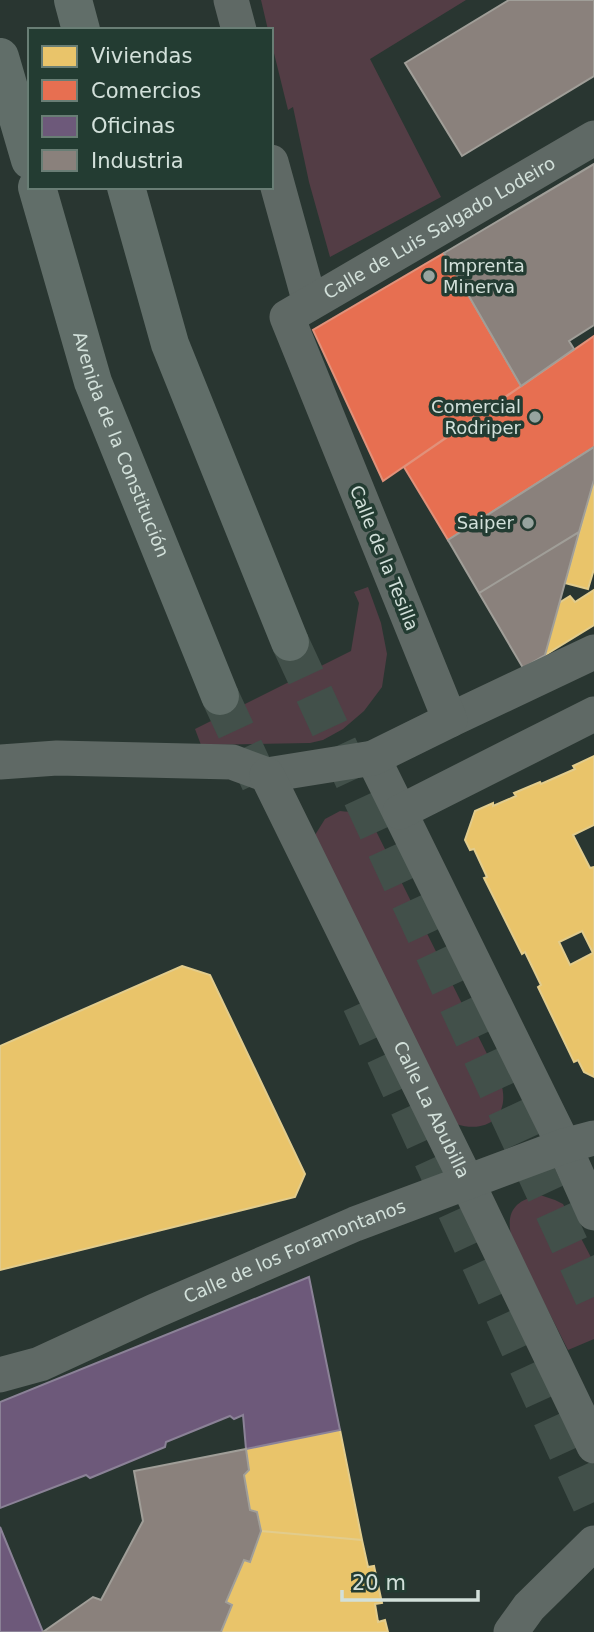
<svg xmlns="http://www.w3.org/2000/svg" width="594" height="1632" font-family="'DejaVu Sans',sans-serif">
<rect width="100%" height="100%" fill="#293631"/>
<path fill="#533d45" d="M261,0h205l-96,59 71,138 -111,60 -21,-75 -16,-75 -5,3 -17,-69v-11h-3z
M368,587l13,36 6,31 -5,33 -18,24 -21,18 -20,11 -13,3 -109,2 -6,-16 156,-78 8,-48 -5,-11z
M340,811c12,1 23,2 31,10l129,259c12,33 -10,55 -44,44l-141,-289 10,-16z
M540,1195l15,5 8,4 31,59v76l-26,11 -56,-111c-7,-26 2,-39 28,-44z"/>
<path fill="#e9c46a" stroke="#e2cc8c" stroke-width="2" fill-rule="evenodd" d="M594,480v89l-6,20 -23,-6z
M594,590v35l-49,30 14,-52 11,-7 5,6z
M594,756v69l-21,10 17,33 4,-1v210l-10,-5 -6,-12 -4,2 -36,-75 3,-2 -16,-33 -3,2 -38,-76 3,-1 -13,-28 -4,1 -5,-10 10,-29 18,-8v3l23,-10 -2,-3 26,-11 1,2 9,-4 25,-11 -2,-3zM582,931l11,22 -23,12 -11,-23z
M182,966l28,9 95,199 -10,23 -295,73v-224z
M340,1430l22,110 -101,-9 -4,-19 -7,-2 -6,-35 5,-5 -3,-21z
M261,1531l101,9 6,27 6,-1 8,37 -7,1 3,18 7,-2 3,12h-167l11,-27 -6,-3 18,-42 6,2z"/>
<path fill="#e76f51" stroke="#e1917a" stroke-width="2" d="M444,253l77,133 -138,95 -70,-151z
M594,336v111l-146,93 -44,-73z"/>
<path fill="#6d597a" stroke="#8b8297" stroke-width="2" d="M309,1277l31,153 -94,19 -3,-34 -9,4 -4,-3 -64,26 -1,5 -75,31 -4,-3 -86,33v-106z
M0,1527l43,105h-43z"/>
<path fill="#8a817c" stroke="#a09e98" stroke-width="2" d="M509,0h85v76l-132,80 -57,-93z
M594,164v161l-25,16 5,8 -53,37 -77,-133z
M594,447v33l-15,52 -100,61 -31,-53z
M579,532l-34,123 -22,13 -44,-75z
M246,1449l3,21 -5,5 6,35 7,2 4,19 -11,31 -6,-2 -18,42 6,3 -11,27h-178l50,-35 8,3 42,-79 -9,-50z"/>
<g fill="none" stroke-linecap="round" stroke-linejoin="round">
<path stroke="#42504a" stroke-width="38" stroke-dasharray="38 19" stroke-linecap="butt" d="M290,642l304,656
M220,696l46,99
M361,1003l233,507"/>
<g stroke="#5f6965" stroke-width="35">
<path d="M231,0l8,30"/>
<path d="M271,162l39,141"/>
<path d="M450,720l144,-68"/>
<path d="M373,758l191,388 30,67"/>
<path id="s1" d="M0,762l57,-4 175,4 35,13 106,-17 77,-38 -163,-403 307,-179"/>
<path id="s2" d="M267,775l200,407 127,264"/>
<path d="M400,812l194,-98"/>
<path id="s3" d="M0,1375l40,-11 115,-53 200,-87 209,-78 30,-8"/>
<path d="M511,1632l18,-25 65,-64"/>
</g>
<g stroke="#616e69" stroke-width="38">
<path d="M73,0l8,30"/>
<path d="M0,57l30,103"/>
<path id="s4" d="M37,187l56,195 127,314"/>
<path d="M126,187l44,157 120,298"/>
</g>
</g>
<g fill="#97a49f" stroke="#233c32" stroke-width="2.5">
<circle cx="429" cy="276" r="7"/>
<circle cx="535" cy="417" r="7"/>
<circle cx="528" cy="523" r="7"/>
</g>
<g text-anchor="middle" stroke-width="7" stroke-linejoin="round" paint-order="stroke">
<g font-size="18" fill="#d2e0da" stroke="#233c32">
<text dy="6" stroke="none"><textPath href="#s1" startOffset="1074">Calle de Luis Salgado Lodeiro</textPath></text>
<text dy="6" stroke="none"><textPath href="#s4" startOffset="271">Avenida de la Constitución</textPath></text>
<text transform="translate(384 558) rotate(68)" y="6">Calle de la Tesilla</text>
<text dy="6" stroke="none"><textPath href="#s2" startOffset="373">Calle La Abubilla</textPath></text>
<text dy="6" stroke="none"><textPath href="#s3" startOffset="320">Calle de los Foramontanos</textPath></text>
</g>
<g font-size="18" fill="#d2e0da" stroke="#233c32" text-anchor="end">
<text x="443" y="272" text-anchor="start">Imprenta<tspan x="443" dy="21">Minerva</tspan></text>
<text x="521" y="413">Comercial<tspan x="521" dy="21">Rodriper</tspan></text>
<text x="514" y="529">Saiper</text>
</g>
</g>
<rect x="28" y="28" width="245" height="161" fill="#233c32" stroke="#697e75" stroke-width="2"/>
<rect x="42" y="46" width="35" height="21" fill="#e9c46a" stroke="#697e75" stroke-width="2"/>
<text x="91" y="63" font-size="21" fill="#d2e0da">Viviendas</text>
<rect x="42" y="80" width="35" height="21" fill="#e76f51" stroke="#697e75" stroke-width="2"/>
<text x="91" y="98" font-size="21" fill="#d2e0da">Comercios</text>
<rect x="42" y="116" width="35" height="21" fill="#6d597a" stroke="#697e75" stroke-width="2"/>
<text x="91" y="133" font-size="21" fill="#d2e0da">Oficinas</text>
<rect x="42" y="150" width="35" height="21" fill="#8a817c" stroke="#697e75" stroke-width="2"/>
<text x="91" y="168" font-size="21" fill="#d2e0da">Industria</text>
<path d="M342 1590v10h136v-10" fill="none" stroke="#d2e0da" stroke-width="3.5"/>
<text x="352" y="1590" font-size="21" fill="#d2e0da" stroke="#233c32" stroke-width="5" paint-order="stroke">20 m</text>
</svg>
